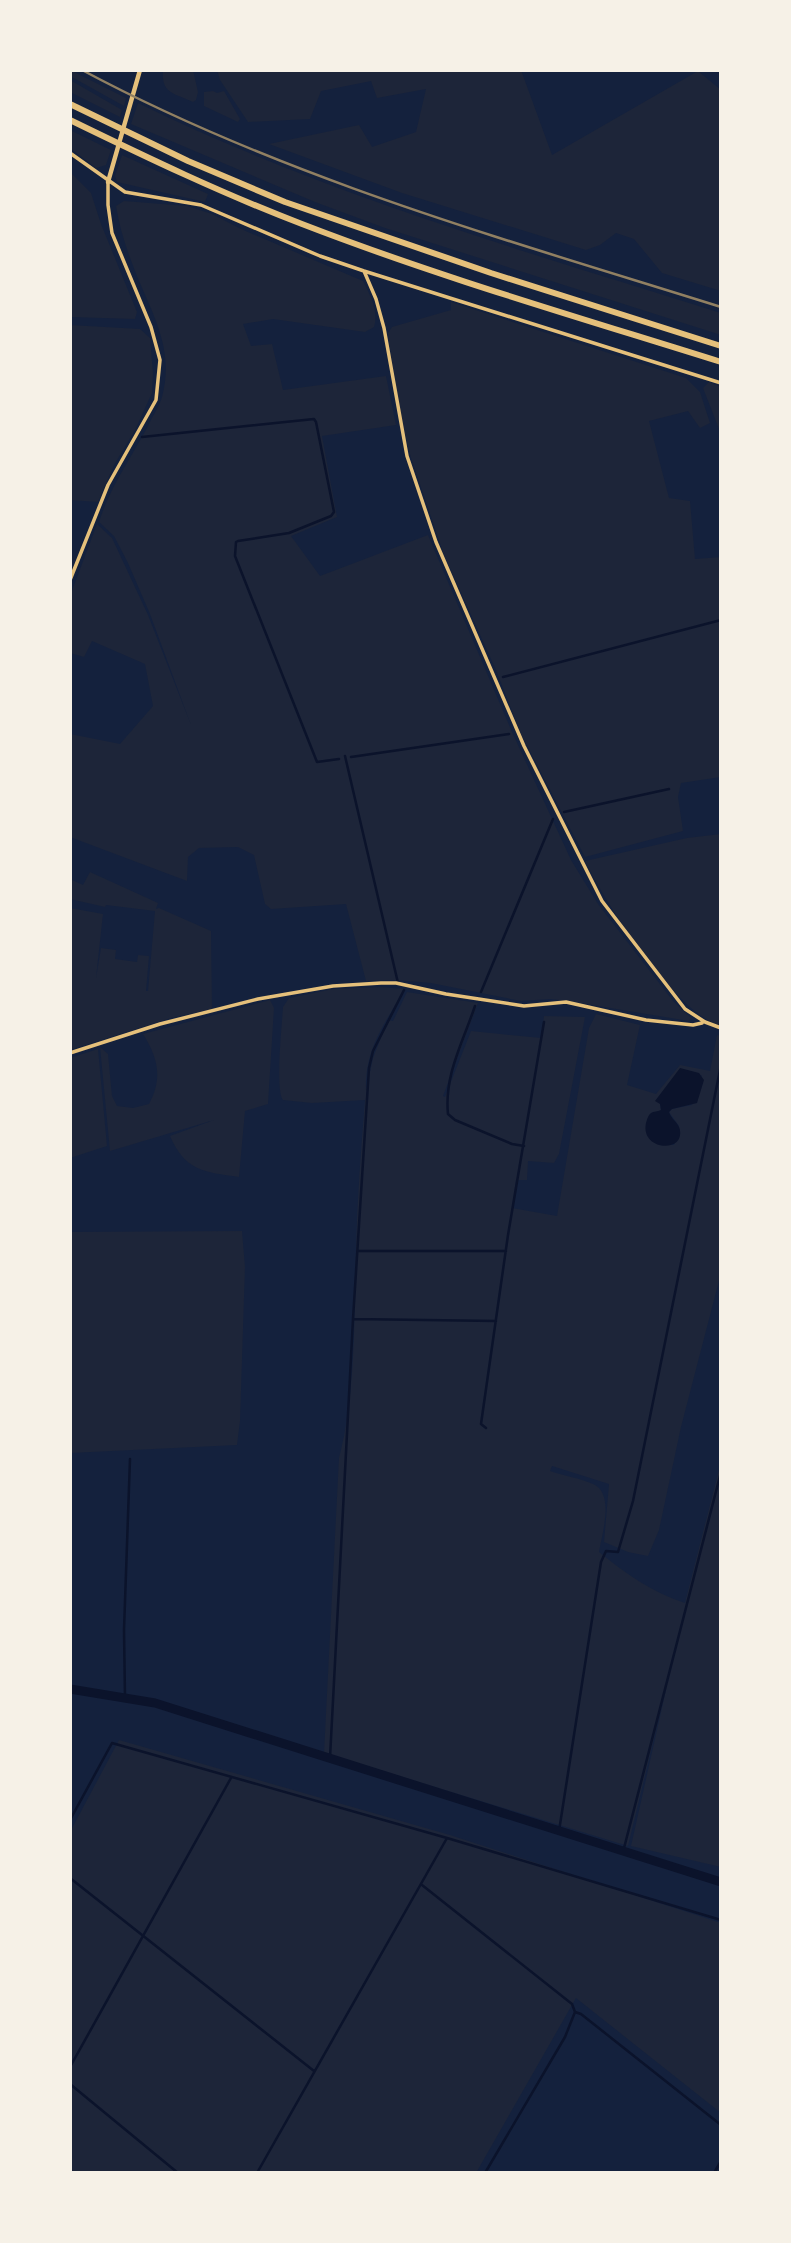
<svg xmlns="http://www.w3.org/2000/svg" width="791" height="2243" font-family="Lora,serif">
<rect width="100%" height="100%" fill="#14213d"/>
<path fill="#1d2539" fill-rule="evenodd" d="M70,70l56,28 -2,8 -54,-30z
M163,70h30l5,22 -2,8 -3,2c-19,-9 -32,-8 -30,-32z
M217,70h304l31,85 146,-84 23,19v201l-59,-18 -28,-34 -18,-6 -16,12 -14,5 -184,-57 -133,-49 90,-19 13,22 44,-15 10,-43 -49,9 -6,-17 -50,10 -11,28 -62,3 -28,-42z
M70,80l52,30 -2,7 -50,-25z
M213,91l4,2 7,-2 16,28 -2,3 -34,-16v-14z
M138,103c186,91 386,148 583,210v22l-336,-107 -70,-26 -184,-78z
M70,130l41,20 -5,15 -10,3 -26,-20z
M122,155l86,39 -3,8 -88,-20 -2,-6z
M70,172l21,21 10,31 36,88 -2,7 -65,-2z
M124,201l63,5 25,8 29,15 122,52c7,14 16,30 11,46l-9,5 -92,-13 -30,5 8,22 21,-2 11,46 103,-14 10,49 -74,11 15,81 -46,19 29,40 108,-41 84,197 59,128 27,44 75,97 16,15 2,2 -2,3 -121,-20 -18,-2 -29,2 -90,-18 -35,-3 -30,1 -20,-77 -75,5 -6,-5 -11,-49 -16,-8 -39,1 -11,9 -1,24 -117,-44v-103l50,10 33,-38 -8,-42 -53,-23 -8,16 -14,-4v-57l27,-72 15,14 36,77 43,110 -41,-111 -22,-51 -14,-27 -15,-14c11,-35 32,-64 49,-96 4,-9 11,-19 14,-29 14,-52 -14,-89 -30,-134 -7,-18 -13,-38 -16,-57z
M451,302l235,76 14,14 10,31 -10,5 -12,-17 -39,10 20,77 21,3 5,58 26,-2v220l-40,6 -3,14 5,34 -98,26 -64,-123 -25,-64 -52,-115 -33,-97 -9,-35 -13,-80 -1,-10 4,-6 59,-17z
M70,325l70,4 10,9 3,35 -1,20 -17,37 -21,35 -16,37 -28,-2z
M709,382l12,5v47l-18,-46z
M721,834v192c-46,-13 -115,-122 -136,-165l102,-23z
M90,872l68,31 -2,6 3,-1 52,23 1,78 -41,9 -101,32v-142l33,6 -7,64 5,-30 15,2 -1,9 22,3 1,-7 11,1 -3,35h2l7,-80 -49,-6 -1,2 -35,-8v-20l13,6z
M381,987l24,2c-21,36 -40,59 -39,102l7,-33 15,-38 5,1 14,-29 71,11 -35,93 2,1 26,-66 70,7 3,-22 41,1 -26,137 -5,9 -26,-2 -1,19h-11l-4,28 45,8 32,-188 7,-14 44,11 -13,60 29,9 24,-29 30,6 7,-36 4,1v237l-40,154 -22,103 -11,26 -20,-4 -24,-10 5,-58 -57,-18 -2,5c14,5 30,7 43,13 22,9 9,50 6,68 26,21 54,41 86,51l36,-141v405l-90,-21 39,-174 -42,174 -304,-93 15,-295c17,-64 15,-142 17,-208 1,-50 5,-100 9,-150l-53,3 -29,-3c-8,-10 -1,-76 0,-93l6,-9 44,-9zM702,1075l-10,30 -20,4 -3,3 10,14 -5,19h-15l-7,-33 6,1 3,-3 -1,-6z
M270,1000l4,8 -6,96 -23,7 -6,66c-35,-5 -54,-6 -69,-41l44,-16 -104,31 -10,-104 8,7 4,42 5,10 16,2 16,-4c14,-26 9,-46 -6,-70z
M98,1049l9,97 -37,12v-100z
M242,1231l3,36 -5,154 -3,24 -167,8v-221z
M119,1740l331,95 271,88v190l-145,-115 -100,175h-406v-341z"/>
<path fill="#0b132b" d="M680,1068l19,5 5,7 -7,23 -25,6 -3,3c2,7 10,11 11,18 4,24 -40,20 -34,-7 1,-3 2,-8 5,-10 3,-2 6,-1 10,-3l-1,-6 -5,-3z"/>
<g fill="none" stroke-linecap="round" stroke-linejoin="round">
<path stroke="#0b132b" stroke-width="2.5" d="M142,437l172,-18 2,3 18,90 -3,4 -42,17 -51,8 -2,1 -1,14 82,206 22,-3
M503,677l218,-57
M345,756l53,227
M351,757l158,-23
M564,812l105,-23
M481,992l72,-173
M475,1006c-12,36 -31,69 -27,108l7,6 57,24 12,2
M359,1251h147
M353,1319l143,2
M486,1428l-5,-4 27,-189 36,-213
M125,1698l-1,-68 6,-171
M330,1758l23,-439 16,-251 4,-17 31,-61
M70,1820l42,-77 335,95 274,82
M559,1831l42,-269 5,-11 12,1 15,-51 88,-436
M623,1852l98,-380
M70,1878l244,193
M422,1885l150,119 3,8 6,2 140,111
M70,2067l161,-289
M70,2084l108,89
M257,2173l190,-335
M485,2173l80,-136 10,-25
M714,2173l7,-12"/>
<path stroke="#0b132b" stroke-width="9" d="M70,1689l85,14 566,179"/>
<path stroke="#e5c07b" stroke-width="3.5" d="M70,153l55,39 76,13 119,51 44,15 357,112
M364,271l12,28 8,29 23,128 29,86 88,204 78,155 83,108 20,13 16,6
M70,580l38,-95 48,-85 4,-40 -9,-33 -39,-94 -4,-28v-23
M70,1053l90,-29 98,-25 75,-13 48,-3h15l50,11 78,12 42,-4 80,18 47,5 9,-2"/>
<path stroke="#e5c07b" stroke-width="4.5" d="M108,182l32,-112"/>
<path stroke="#e5c07b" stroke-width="6" d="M70,104l118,57 97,41 206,71 230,73
M70,120c76,37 153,74 232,104 137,53 279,94 419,138"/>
<path stroke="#918062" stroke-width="2.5" d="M82,70c202,108 422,169 639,237"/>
</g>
<rect width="791" height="2243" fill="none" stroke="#f6f1e7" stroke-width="144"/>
</svg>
